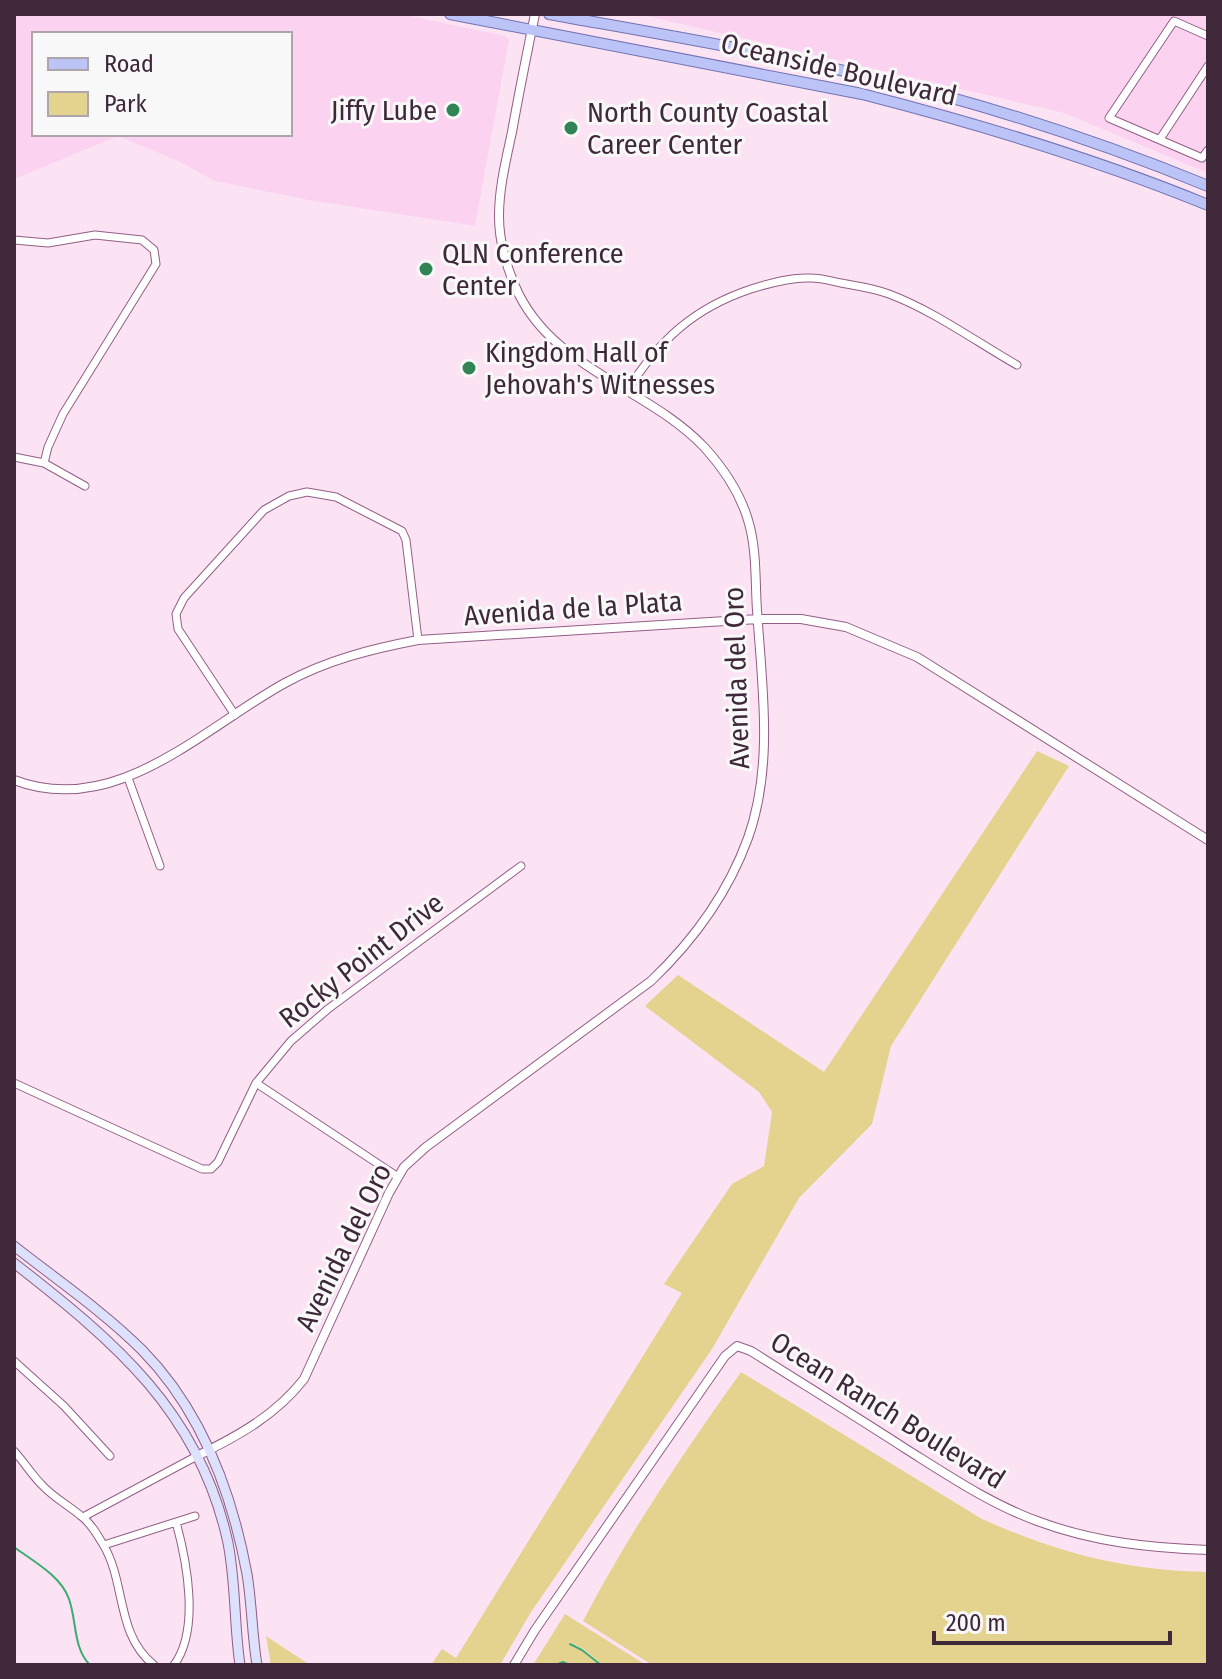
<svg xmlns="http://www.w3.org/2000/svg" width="1222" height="1679" font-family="'Fira Sans Condensed',sans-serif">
<rect width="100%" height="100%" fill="#fbe3f4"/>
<path fill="#fbd3f0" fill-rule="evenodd" d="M14,14h387l104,22 4,4 -34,186 -166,-26 -94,-19 -37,-20 -60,-25 -101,42 -3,-2zM34,34h256v100h-256z
M638,14h570v159l-144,-60z"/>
<path fill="#e4d38e" d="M1037,751l32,15 -178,280 -19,78 -73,74 -87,151 -181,263 -31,53h-69l11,-16 14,9 226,-365 -18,-9 68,-100 32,-18 8,-54 -13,-20 -114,-86 33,-31 146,97z
M741,1372l241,147c77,34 141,51 226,53v93h-556l-69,-44c47,-90 100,-167 158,-249z
M565,1614l81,51h-43l-21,-17 -13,-6v2l13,6 17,15h-28l-7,-4 -12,4h-19z
M266,1636l44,29h-39z"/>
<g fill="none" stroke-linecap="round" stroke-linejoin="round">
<path stroke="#3cab6f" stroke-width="2" d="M14,1547c19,14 47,29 55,52 8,23 4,49 21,66
M570,1644l12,6 19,15
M555,1665l8,-3 7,3"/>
<g stroke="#915e85" stroke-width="9">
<path id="minor" d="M1208,36l-34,-15 -65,97 93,40 6,-8
M1160,139l48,-73
M14,240l34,3 47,-8 47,5 12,10 2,14 -93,150 -15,33 -4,16
M627,391c32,-51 67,-83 124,-102 19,-6 40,-12 60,-11 10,0 20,3 30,5 16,3 32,5 48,11 45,17 86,47 128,71
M14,457l30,6 41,23
M235,715l-57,-86 -2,-15 8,-16 80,-88 25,-14 18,-4 29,5 66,34 4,9 12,100
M128,778l32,88
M14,1083l188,86h9l7,-7 38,-79 35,-42 37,-32 193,-143
M256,1083l142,94
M14,1361l50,45 46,50
M14,1451c10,11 18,24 28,34 12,13 26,20 39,31 10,7 17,20 23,30 22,38 12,89 50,119
M83,1517l114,-61
M104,1545l91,-29
M174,1665c26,-35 13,-103 2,-143"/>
</g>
<g stroke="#915e85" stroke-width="10">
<path id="tertiary" d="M14,780c102,39 189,-52 271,-97 42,-23 86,-34 133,-43l340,-21h43l45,8 71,30 291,183
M197,1456c41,-20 79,-41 107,-77l85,-186 15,-26 22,-20 225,-166c42,-40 77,-88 97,-143 26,-73 14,-152 9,-228 -2,-29 0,-61 -9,-90 -8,-27 -24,-51 -43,-72 -57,-61 -155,-79 -190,-162 -9,-21 -16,-47 -16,-70 0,-28 7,-56 13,-84 7,-39 15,-79 23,-118
M514,1665l21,-35 190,-274 12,-10 14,5c52,33 104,65 155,98 43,27 86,56 134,73 54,20 111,26 168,28"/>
</g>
<g stroke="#915e85" stroke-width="11">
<path id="secondary" d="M14,1246c42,33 90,66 128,104 59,60 90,143 105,224 5,30 5,61 10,91
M14,1263c100,78 186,149 214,280 8,41 6,81 12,122"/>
</g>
<g stroke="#7273b1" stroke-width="12">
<path id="primary" d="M450,14l412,80c117,30 234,65 346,111
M549,14c105,19 213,37 317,62 116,27 232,65 342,110"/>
</g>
<use href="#minor" stroke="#fff" stroke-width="7"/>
<use href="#tertiary" stroke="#fff" stroke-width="8"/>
<use href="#secondary" stroke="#dde1fb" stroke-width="9"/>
<use href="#primary" stroke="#bbc3f7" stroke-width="10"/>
</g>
<g fill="#318456" stroke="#f8f8f8" stroke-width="3">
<circle cx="453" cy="110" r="8"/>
<circle cx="571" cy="128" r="8"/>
<circle cx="426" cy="269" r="8"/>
<circle cx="469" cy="368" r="8"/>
</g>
<g text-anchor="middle" stroke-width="6" stroke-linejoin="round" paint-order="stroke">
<g font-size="28" fill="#3e2839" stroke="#f8f8f8">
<text transform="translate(839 69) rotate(13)" y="10">Oceanside Boulevard</text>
<text transform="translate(573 608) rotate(-4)" y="10">Avenida de la Plata</text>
<text transform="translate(736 678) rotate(-92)" y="10">Avenida del Oro</text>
<text transform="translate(361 960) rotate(-38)" y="10">Rocky Point Drive</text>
<text transform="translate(343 1247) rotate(-64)" y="10">Avenida del Oro</text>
<text transform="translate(888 1410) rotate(32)" y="10">Ocean Ranch Boulevard</text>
</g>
<g font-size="28" fill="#3e2839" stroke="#f8f8f8" text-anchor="start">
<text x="437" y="120" text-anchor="end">Jiffy Lube</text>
<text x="587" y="122">North County Coastal<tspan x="587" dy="32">Career Center</tspan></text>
<text x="442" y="263">QLN Conference<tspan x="442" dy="32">Center</tspan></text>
<text x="485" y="362">Kingdom Hall of<tspan x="485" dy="32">Jehovah's Witnesses</tspan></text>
</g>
</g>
<rect width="1222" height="1679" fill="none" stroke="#3e2839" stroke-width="32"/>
<rect x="32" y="32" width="260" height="104" fill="#f8f8f8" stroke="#aea5ac" stroke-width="2"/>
<rect x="48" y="58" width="40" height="12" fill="#bbc3f7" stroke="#aea5ac" stroke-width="2"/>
<text x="104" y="72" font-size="24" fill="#3e2839">Road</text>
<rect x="48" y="92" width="40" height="24" fill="#e4d38e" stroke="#aea5ac" stroke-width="2"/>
<text x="104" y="112" font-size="24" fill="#3e2839">Park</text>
<path d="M934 1631v12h236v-12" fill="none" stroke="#3e2839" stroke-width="4"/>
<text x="946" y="1631" font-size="24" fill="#3e2839" stroke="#f8f8f8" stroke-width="6" paint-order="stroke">200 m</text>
</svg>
